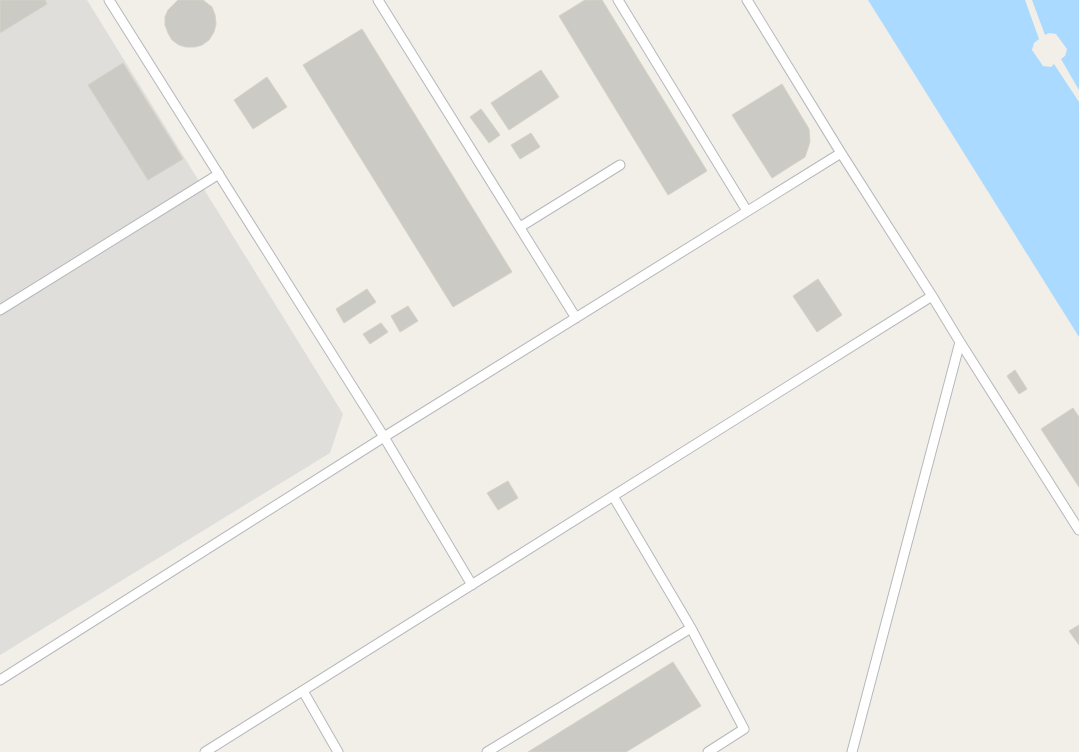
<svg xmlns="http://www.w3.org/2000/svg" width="1079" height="752" font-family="'Sofia Sans Condensed',sans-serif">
<rect width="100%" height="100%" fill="#f1efe8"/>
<path fill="#e0deda" d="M0,0h87l256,414 -13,39 -330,202z"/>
<path fill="#aadaff" d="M868,0h211v337z"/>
<path fill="#f1efe8" d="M1025,0h7l13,35 4,-2 7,1 11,15 -2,7 -4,3 18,31v12l-25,-38 -3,3 -8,-1 -11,-16 2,-7 5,-4z"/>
<path fill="#cccac5" stroke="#d6d1c6" d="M0,0h45l2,4 -47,29z
M178,0h25l9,7 3,8 1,9 -2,8 -5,8 -7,5 -7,2h-9l-7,-2 -7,-5 -4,-7 -3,-8v-8l3,-7z
M585,0h17l105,171 -39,24 -109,-179z
M362,29l150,243 -59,35 -150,-242z
M123,63l60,96 -35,21 -60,-95z
M541,70l18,27 -50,33 -18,-27z
M267,77l20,30 -34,22 -19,-29z
M782,84l27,45 1,13 -5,15 -33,21 -40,-63z
M481,109l19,26 -11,8 -19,-26z
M531,133l9,14 -20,12 -9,-14z
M818,279l24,36 -25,17 -24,-36z
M367,289l9,13 -32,21 -8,-14z
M408,306l10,15 -18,11 -9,-16z
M381,323l7,9 -18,12 -7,-10z
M1015,370l12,19 -8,5 -12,-18z
M1073,408l6,9v70l-38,-58z
M508,481l10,17 -20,12 -11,-17z
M1079,625v20l-10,-14z
M673,662l28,44 -75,46h-98z"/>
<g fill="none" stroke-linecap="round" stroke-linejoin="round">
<g stroke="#b5b8bc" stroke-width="11">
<path id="lane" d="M109,0l275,437 88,148
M378,0l198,318
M618,0l129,211
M747,0l94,153 91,143 28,46 119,188
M520,227l100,-62
M0,310l219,-136
M613,496l78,132 53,101 -36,23
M0,680l384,-243 457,-284
M303,691l35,61
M205,752l727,-456
M487,752l204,-124
M852,752l108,-410"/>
</g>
<use href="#lane" stroke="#fff" stroke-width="9"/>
</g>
</svg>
